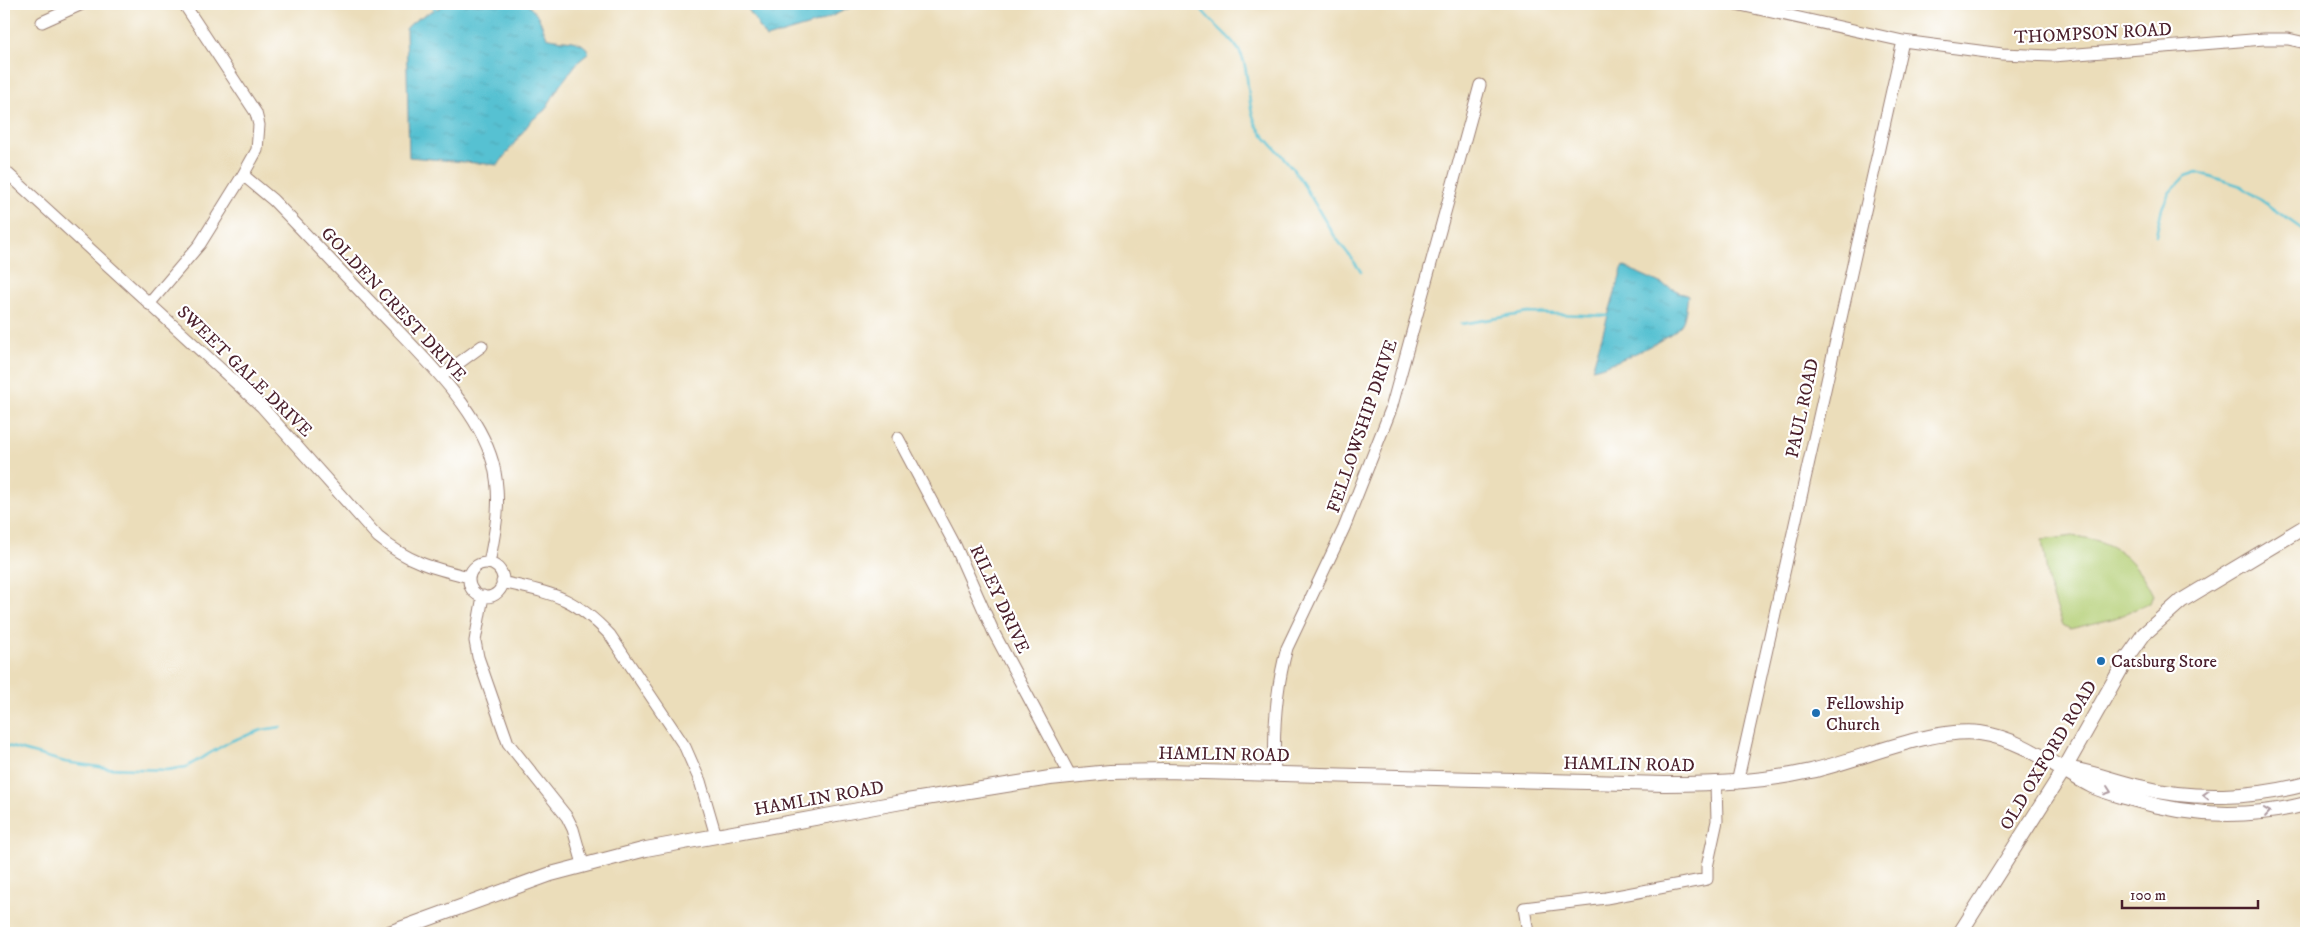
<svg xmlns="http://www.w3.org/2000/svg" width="2310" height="937" font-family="'IM FELL DW Pica',serif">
<defs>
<pattern id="water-ripples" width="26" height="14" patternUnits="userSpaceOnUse" patternTransform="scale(1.25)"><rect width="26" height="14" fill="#57c1d2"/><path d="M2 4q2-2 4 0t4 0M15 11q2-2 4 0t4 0" fill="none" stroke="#4da5b4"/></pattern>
</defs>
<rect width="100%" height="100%" fill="#fff"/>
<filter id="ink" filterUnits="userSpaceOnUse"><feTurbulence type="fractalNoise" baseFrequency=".02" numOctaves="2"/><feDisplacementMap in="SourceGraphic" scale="10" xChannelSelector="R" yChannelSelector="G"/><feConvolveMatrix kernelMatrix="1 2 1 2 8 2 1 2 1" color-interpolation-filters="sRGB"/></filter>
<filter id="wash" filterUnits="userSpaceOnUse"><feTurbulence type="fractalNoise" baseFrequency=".0096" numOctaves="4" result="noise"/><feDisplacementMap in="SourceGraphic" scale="20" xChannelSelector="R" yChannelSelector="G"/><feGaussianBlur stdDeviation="1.12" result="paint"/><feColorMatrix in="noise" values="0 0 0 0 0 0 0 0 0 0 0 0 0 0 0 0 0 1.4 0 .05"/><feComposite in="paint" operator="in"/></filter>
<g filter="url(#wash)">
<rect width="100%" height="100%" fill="#ebddba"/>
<path fill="#b4cf76" stroke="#7f7750" d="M2073,536c43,5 61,21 80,59l-3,8 -35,15 -45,11 -7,-4 -14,-39 -7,-46z"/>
<path fill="url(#water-ripples)" stroke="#50707e" d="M447,4h80l11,12 9,21c13,5 37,0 42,16l-11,9 -18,23 -15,25 -14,11 -33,44 -89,-8 -3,-128c9,-12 28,-18 41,-25z
M745,4h113l-41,19 -51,15z
M1623,266l65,30c-2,9 -2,24 -8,30 -12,14 -69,40 -88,43z"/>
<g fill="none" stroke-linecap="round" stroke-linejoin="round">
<path stroke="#57c1d2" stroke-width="2.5" d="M432,4l5,8
M1198,4c10,18 29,28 40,45 13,18 7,54 19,77 9,15 22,25 32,38 18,22 29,48 45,71 9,13 19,24 27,37
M2156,235l6,-27 7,-15 16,-17 12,-4 44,14 65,46
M1461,324l67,-11 82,3
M4,745l61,17 41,6 61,2 19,-3 45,-26 31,-11 19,-3"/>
</g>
</g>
<g filter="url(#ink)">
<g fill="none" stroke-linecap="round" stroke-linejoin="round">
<g stroke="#9a7e72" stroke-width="13">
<path id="minor" d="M1736,4l167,37 99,13 51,2 211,-17h24l18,4
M42,22l40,-18
M4,170l258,237 116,130c30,25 54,31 91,40
M243,175l30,25c37,38 73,77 110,115 38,40 95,93 110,148 9,35 3,66 -4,100
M149,304l51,-60 43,-69 14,-25 2,-25 -3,-12 -72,-109
M441,376l41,-30
M898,438l57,107 39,88 76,142
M469 580a17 17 0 1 1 34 0a17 17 0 1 1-34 0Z
M502,582c51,12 70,13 108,53l75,112 15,34 16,55
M483,596l-8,45 3,16 30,86 59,74 6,12 10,35
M1275,774c-2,-42 1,-86 12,-126l57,-120 47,-119 89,-324
M1737,783l166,-742
M1528,933l-4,-25 82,-10 101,-19v-12l10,-46 -1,-37"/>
</g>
<g stroke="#9a7e72" stroke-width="16">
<path id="tertiary" d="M2070,769c25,4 47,13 70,18 54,14 113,11 166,-3
M389,933l162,-59 95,-25 261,-48 143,-23 60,-6 55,-1 500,13c50,0 97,-2 146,-13 49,-11 121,-44 169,-38 43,6 75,34 112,53 12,6 27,9 40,13 58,18 115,20 174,5
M1960,933l105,-165 62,-110 17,-24 37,-33 125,-75"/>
</g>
<use href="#minor" stroke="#fff" stroke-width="11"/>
<use href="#tertiary" stroke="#fff" stroke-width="14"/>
</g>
<defs><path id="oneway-chevron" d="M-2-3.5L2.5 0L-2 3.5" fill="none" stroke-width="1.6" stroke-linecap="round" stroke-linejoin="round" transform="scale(1.25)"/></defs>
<g stroke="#ae9aa0">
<use href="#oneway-chevron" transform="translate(2108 791) rotate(19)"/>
<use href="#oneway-chevron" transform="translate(2206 795) rotate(-178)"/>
<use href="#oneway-chevron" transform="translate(2267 812) rotate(-8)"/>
</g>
</g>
<g fill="#1f6fb2" stroke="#fff" stroke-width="2">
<circle cx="2101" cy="661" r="5"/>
<circle cx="1816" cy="713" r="5"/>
</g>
<g text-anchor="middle" stroke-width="4.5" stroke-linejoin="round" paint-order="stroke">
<g font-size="18" fill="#4a1f2b" stroke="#fff">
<text transform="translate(2093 33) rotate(-3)" y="6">THOMPSON ROAD</text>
<text transform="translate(394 304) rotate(47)" y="6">GOLDEN CREST DRIVE</text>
<text transform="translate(245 371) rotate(44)" y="6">SWEET GALE DRIVE</text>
<text transform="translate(1802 408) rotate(-78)" y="6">PAUL ROAD</text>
<text transform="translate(1362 426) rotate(-71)" y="6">FELLOWSHIP DRIVE</text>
<text transform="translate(1000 599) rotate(65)" y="6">RILEY DRIVE</text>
<text transform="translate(1224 754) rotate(1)" y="6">HAMLIN ROAD</text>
<text transform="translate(2048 755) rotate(-59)" y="6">OLD OXFORD ROAD</text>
<text transform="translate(1629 764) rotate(1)" y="6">HAMLIN ROAD</text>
<text transform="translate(819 798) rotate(-10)" y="6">HAMLIN ROAD</text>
</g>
<g font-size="18" fill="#4a1f2b" stroke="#fff" text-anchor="start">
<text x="2111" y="667">Catsburg Store</text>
<text x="1826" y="709">Fellowship<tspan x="1826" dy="21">Church</tspan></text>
</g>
</g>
<rect width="2310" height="937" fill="none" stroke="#fff" stroke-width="20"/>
<path d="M2122 900v8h136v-8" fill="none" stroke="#4a1f2b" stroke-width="2.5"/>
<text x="2130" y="900" font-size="15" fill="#4a1f2b" stroke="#ffffff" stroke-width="4" paint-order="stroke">100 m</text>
</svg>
